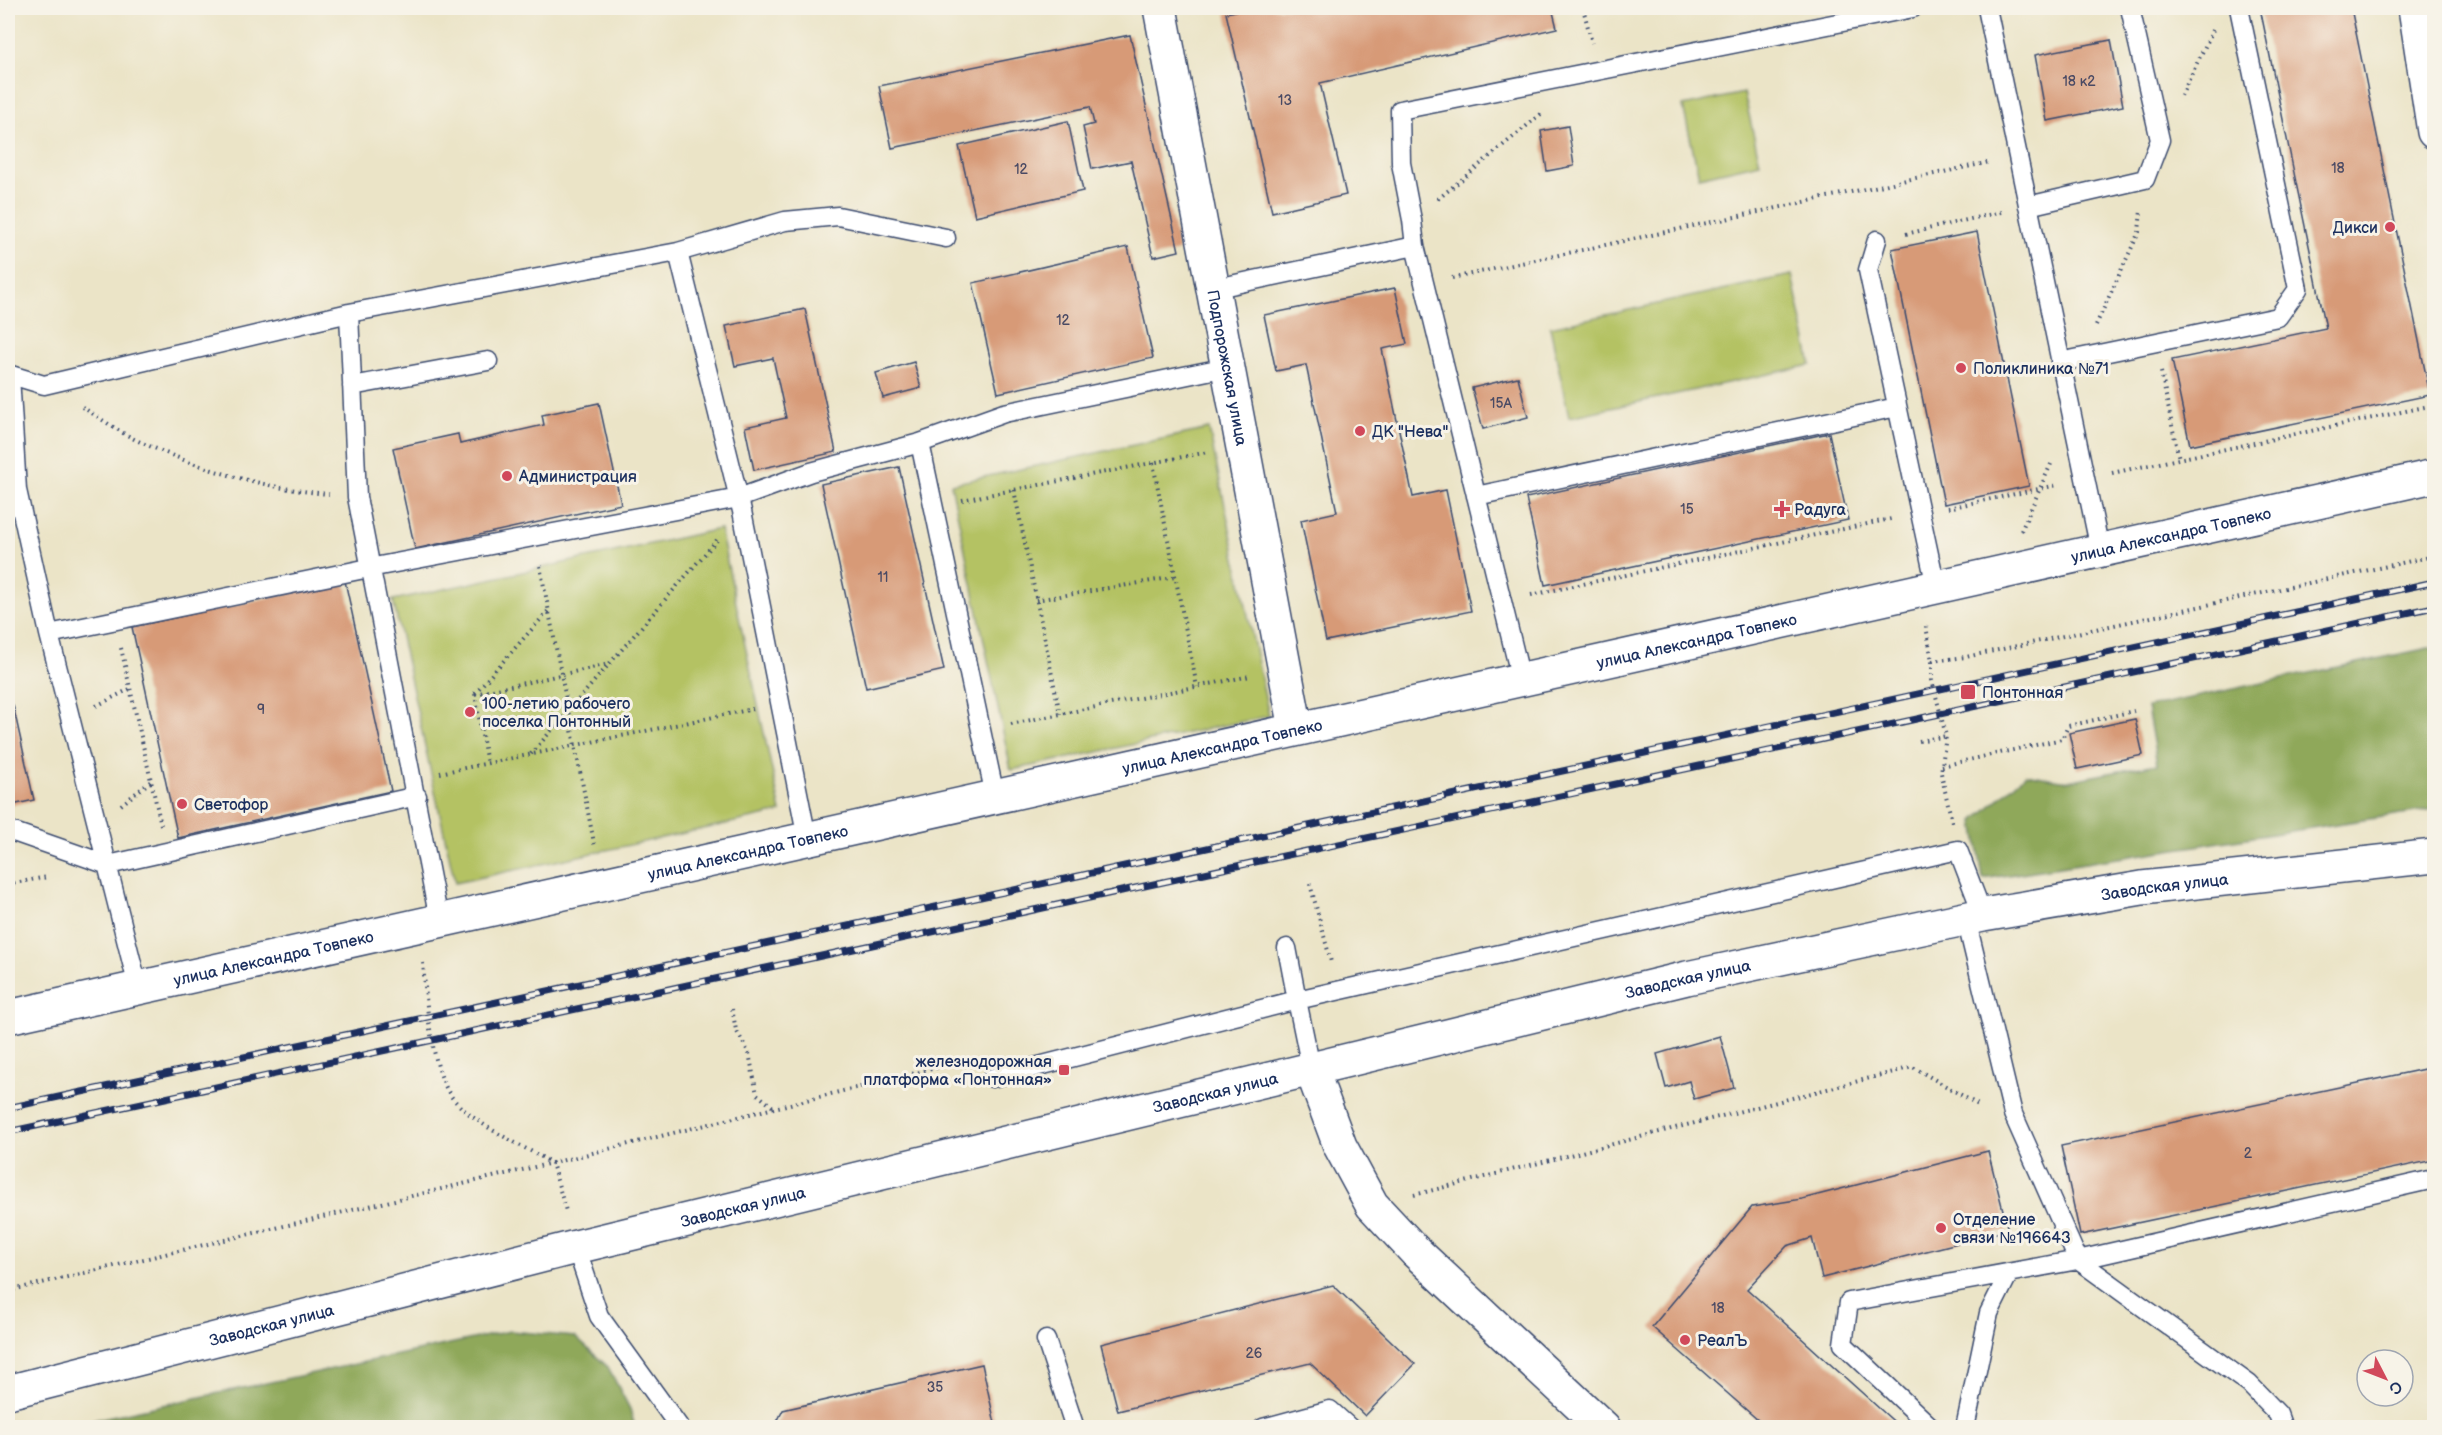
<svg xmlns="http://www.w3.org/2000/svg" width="2442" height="1435" font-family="'Balsamiq Sans',sans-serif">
<rect width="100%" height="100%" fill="#f7f3e8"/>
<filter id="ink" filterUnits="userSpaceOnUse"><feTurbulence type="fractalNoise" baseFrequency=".0167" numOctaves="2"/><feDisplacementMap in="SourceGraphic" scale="12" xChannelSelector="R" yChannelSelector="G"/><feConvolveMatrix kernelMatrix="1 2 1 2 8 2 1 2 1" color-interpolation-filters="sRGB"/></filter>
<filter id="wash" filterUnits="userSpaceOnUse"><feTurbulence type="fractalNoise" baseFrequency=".008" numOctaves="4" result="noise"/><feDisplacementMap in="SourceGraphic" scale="24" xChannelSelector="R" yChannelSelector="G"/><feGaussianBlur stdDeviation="1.35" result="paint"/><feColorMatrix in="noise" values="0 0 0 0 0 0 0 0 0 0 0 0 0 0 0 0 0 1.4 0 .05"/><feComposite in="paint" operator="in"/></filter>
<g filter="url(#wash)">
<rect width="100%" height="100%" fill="#ebe4c7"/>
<path fill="#b4c264" stroke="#687861" stroke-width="1.5" d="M1744,93l16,70 -61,14 -16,-71z
M1792,275l19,90 -242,52 -19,-90z
M1209,429l60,287 -258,54 -60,-286z
M720,529l61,283 -326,71 -62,-283z"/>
<path fill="#8fa85a" stroke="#556c5c" stroke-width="1.5" d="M2434,647v162l-451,70 -9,-58 52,-47 41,7 90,-17 -10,-57z
M510,1331l65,6 33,30 22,42 5,18h-575z"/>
<g id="blocks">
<path fill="#d79a77" d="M1250,8h302l5,20 -237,55 26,112 -74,17 -46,-199z
M1619,8h20v1l-19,3z
M2260,8h91l79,387 -240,50 -18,-85 154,-32z
M1130,35l49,216 -26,6 -22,-96 -39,8 -9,-42 11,-3 -4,-17 -198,41 -13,-62z
M2111,40l12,66 -76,15 -12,-66z
M1068,121l15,70 -108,25 -16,-70z
M1568,126l6,40 -27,5 -6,-40z
M1977,232l52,254 -85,18 -52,-255z
M1128,247l25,111 -155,35 -25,-110z
M1395,288l12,56 -25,5 31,148 33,-7 25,121 -145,30 -25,-121 36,-8 -31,-147 -30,6 -12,-56z
M805,309l31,143 -82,18 -9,-43 41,-9 -13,-60 -38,8 -9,-40z
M914,362l7,26 -38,10 -7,-25z
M1518,377l10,40 -45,12 -11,-41z
M599,403l22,101 -206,45 -22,-101 65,-14 2,10 84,-19 -2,-10z
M1829,433l19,87 -303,65 -19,-87z
M899,467l45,203 -78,18 -45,-204z
M345,581l46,210 -213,47 -46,-211z
M13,705l21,95 -26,6v-100z
M2135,719l8,36 -66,14 -8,-36z
M1720,1036l14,52 -40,11 -5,-18 -23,7 -9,-34z
M2434,1067v93l-354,75 -19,-89z
M1988,1151l20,79 -186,48 -10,-40 -25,8 -40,43 154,139h-134l-115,-101 100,-120 50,-8z
M1333,1285l82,79 -50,52 -55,-53 -192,48 -17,-67z
M982,1364l14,64h-222l9,-18z"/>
</g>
</g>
<g filter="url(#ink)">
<use href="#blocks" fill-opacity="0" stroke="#3a4a6e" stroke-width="1.5"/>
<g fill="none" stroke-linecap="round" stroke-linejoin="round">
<g stroke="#3a4a6e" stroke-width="21">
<path id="service" d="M1987,8l113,542
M2028,206l117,-27 15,-39 -30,-132
M1877,240l-9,30 68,317
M1415,246l-3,-26 -11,-57 -1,-53 513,-102
M678,252l64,259 65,327
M1212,289l203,-43 106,433
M349,313l8,184 82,423
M2060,362l218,-45 20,-28 -59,-281
M8,374l36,11 305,-72 329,-61 107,-31 53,-5 108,22
M10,376l7,114 32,144 89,353
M352,386l136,-25
M920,443l84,-30 223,-46
M1476,496l421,-89
M49,634l320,-66 370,-70 72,-26 109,-29 75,353
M8,830l100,35 309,-69
M1966,919l47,195 65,146 171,124 29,30 5,14
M1287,948l10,52 661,-150 25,65
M992,1078l305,-78 14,68
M576,1247l23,69 81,112
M1046,1340l29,88
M1263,1428l67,-18 20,18
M1932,1428l-89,-84 6,-42 229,-42 356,-81
M1965,1428l24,-115 20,-40"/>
</g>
<g stroke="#3a4a6e" stroke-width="36">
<g id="minor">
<path id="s1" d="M1160,8l136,721"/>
<path d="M2415,8l19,124"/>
<path id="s2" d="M8,1017l2426,-541"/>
<path d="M1311,1068l29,78 32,59 43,46 189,177"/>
</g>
</g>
<g stroke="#3a4a6e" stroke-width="36">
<g id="primary">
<path id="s3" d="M8,1392l568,-145 1111,-269 296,-63 159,-27 292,-32"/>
</g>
</g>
<path stroke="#3a4a6e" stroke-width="4" stroke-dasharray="1.5 4.5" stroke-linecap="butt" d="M1583,8l9,35
M2181,96l32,-66
M1438,199l103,-85
M1906,234l95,-22
M1452,278l538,-116
M2096,325l43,-93 2,-22
M2161,372l18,87
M82,407c20,12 41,28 63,37 58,26 122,45 184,50
M1153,463l44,224
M2112,473l322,-68
M1014,490l46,224
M962,500l246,-48
M1948,508l110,-23
M2021,531l30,-67
M540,566l55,282
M1531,595l360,-76
M1036,600l140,-23
M1926,626l6,35v19l14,56 -5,37 11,49
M121,648l40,177
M1932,661l34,-4 468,-101
M475,693l74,-83
M475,694l134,-30
M475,694l12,70
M96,706l34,-17
M1011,724l239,-48
M1919,741l27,-5
M531,754l186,-214
M1942,766l120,-27 6,-13 66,-15
M440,773l313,-64
M121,805l30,-24
M8,884l40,-7
M1310,884l21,78
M423,963c3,35 8,113 32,138 25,27 65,43 97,62l14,48
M732,1009l4,21 13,23 8,41 16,13
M1414,1195l499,-128 67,39
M8,1291l544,-128 408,-101 7,4"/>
<use href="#service" stroke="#fff" stroke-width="18"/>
<use href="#minor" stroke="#fff" stroke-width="33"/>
<use href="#primary" stroke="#fff" stroke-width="33"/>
<g stroke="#1b2f5e" stroke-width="7">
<path id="rail" d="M8,1108l2426,-526
M8,1132l2426,-525"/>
</g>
<use href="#rail" stroke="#f7f3e8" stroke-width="4.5" stroke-dasharray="14" stroke-linecap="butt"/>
</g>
</g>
<g fill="#d1495b" stroke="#f7f3e8" stroke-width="2">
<circle cx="2390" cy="227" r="6"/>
<circle cx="1961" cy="368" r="6"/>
<circle cx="1360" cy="431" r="6"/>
<circle cx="507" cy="476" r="6"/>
<path d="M1779 500h6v6h6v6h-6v6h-6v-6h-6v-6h6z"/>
<rect x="1960" y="684" width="16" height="16" rx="3"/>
<circle cx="470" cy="712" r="6"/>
<circle cx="182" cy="804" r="6"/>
<rect x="1058" y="1064" width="12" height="12" rx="3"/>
<circle cx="1941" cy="1228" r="6"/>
<circle cx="1685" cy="1340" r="6"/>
</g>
<g text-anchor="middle" stroke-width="6" stroke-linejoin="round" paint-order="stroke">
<g font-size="14" fill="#4a4a64">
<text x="2079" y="86">18 к2</text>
<text x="1285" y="105">13</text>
<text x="2338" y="173">18</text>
<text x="1021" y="174">12</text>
<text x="1063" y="325">12</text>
<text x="1501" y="408">15А</text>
<text x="1687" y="514">15</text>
<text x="883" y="582">11</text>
<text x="261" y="714">9</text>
<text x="2248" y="1158">2</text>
<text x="1718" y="1313">18</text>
<text x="1254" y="1358">26</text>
<text x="935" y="1392">35</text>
</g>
<g font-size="16" fill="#1b2f5e" stroke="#f7f3e8" text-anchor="start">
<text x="2378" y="233" text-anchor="end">Дикси</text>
<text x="1973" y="374">Поликлиника №71</text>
<text x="1372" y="437">ДК "Нева"</text>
<text x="519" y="482">Администрация</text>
<text x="1794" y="515">Радуга</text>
<text x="1982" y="698">Понтонная</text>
<text x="482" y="709">100-летию рабочего<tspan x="482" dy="18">поселка Понтонный</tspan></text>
<text x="194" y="810">Светофор</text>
<text x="1052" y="1067" text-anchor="end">железнодорожная<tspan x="1052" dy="18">платформа «Понтонная»</tspan></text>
<text x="1953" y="1225">Отделение<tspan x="1953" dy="18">связи №196643</tspan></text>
<text x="1697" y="1346">РеалЪ</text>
</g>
<g font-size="16" fill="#1b2f5e" stroke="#f7f3e8">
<text dy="6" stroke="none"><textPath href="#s1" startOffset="366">Подпорожская улица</textPath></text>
<text dy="6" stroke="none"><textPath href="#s2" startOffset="2216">улица Александра Товпеко</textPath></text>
<text dy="6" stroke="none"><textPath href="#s2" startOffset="1730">улица Александра Товпеко</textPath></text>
<text dy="6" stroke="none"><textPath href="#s2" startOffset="1244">улица Александра Товпеко</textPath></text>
<text dy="6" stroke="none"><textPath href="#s2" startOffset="758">улица Александра Товпеко</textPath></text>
<text dy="6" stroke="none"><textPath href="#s3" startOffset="2216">Заводская улица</textPath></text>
<text dy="6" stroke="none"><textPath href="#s2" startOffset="272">улица Александра Товпеко</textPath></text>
<text dy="6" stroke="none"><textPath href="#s3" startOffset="1730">Заводская улица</textPath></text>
<text dy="6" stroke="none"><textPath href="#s3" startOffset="1244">Заводская улица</textPath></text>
<text dy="6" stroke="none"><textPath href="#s3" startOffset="758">Заводская улица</textPath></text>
<text dy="6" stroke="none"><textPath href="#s3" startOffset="272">Заводская улица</textPath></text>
</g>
</g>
<rect width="2442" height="1435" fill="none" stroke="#f7f3e8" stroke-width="30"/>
<g transform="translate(2385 1378) rotate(132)"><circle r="28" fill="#f7f3e8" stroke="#9fa5b1" stroke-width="1.5"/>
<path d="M0-4.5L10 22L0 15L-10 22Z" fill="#d1495b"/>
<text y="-9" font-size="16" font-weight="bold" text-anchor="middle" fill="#1b2f5e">С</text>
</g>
</svg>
